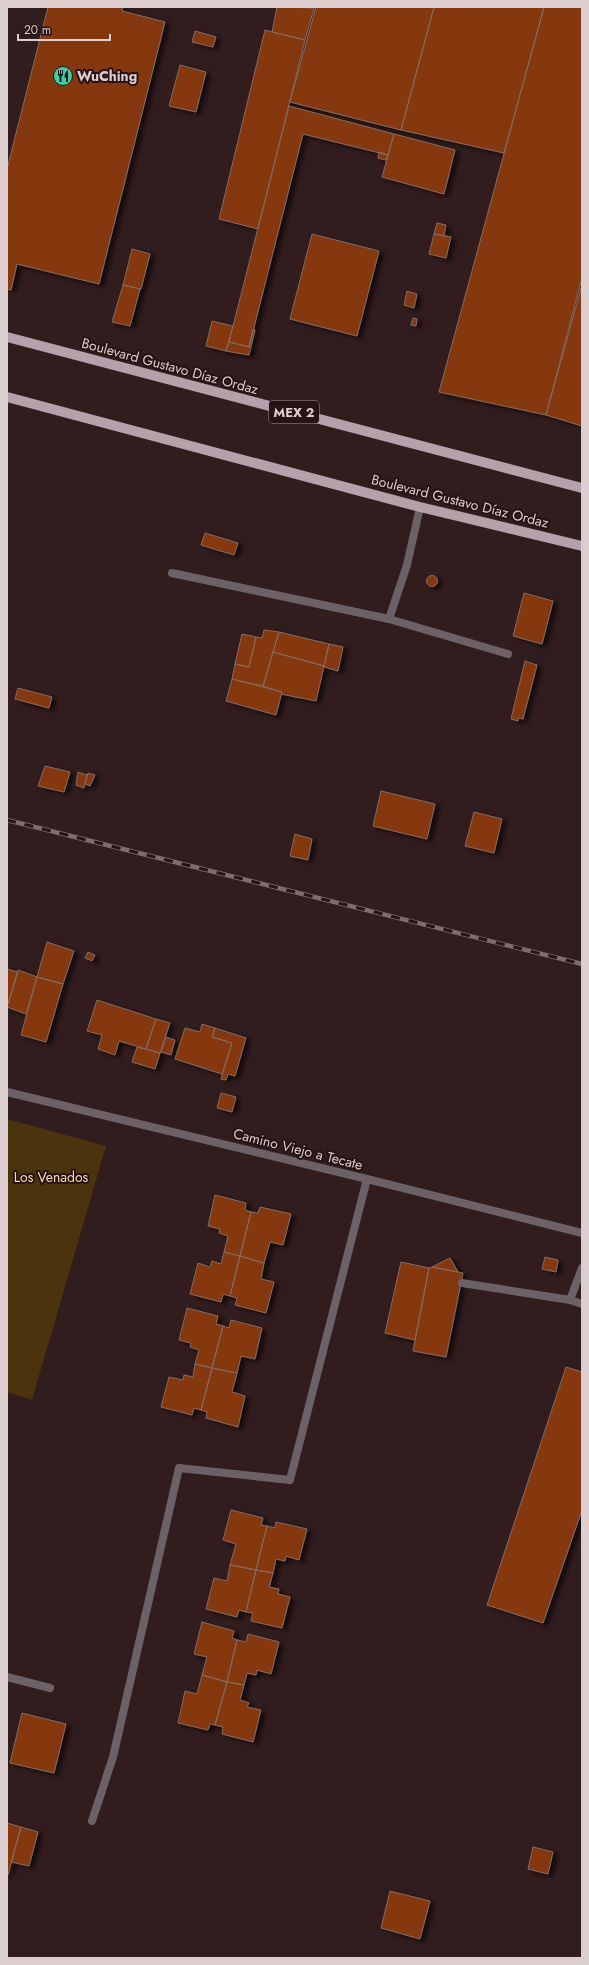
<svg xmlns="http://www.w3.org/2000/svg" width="589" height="1965" font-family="Jost,sans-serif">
<defs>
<filter id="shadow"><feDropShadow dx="4.5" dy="2.5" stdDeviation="2" flood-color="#0009"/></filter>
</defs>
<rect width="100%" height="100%" fill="#311c1e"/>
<path fill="#4b330d" d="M7,1119l99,27 -74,254 -25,-8z"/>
<path fill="#85370c" stroke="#846c62" filter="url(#shadow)" d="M48,7h75l-1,4 43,11 -66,262 -82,-20 -6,26 -4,-1v-120z
M277,7l37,1 -9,32 -33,-8z
M316,7h118l-33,123 -111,-28z
M434,7h110l-40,146 -103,-23z
M544,7h38v271l-36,137 -107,-23z
M265,30l40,10 -47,189 -39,-10z
M195,31l21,6 -3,10 -21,-5z
M180,65l26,7 -10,40 -27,-6z
M289,106l105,28 -6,21 -85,-21 -54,213 -20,-5z
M394,134l61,16 -11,44 -62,-17z
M379,152l9,3 -2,5 -8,-2z
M437,223l9,2 -2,11 -10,-2z
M312,234l67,17 -22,85 -67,-17z
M434,234l17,3 -5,21 -17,-4z
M132,249l18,5 -9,35 -18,-4z
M123,285l17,4 -10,37 -18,-4z
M582,285v141l-36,-11z
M407,291l10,3 -3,14 -10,-3z
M413,318l4,1 -1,7 -5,-1z
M212,321l21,5 -7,25 -20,-5z
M253,329l2,1 -6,25 -23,-4 3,-9 20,5z
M205,533l33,10 -4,12 -33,-10z
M426.5 581a5.5 5.5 0 1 1 11 0a5.5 5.5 0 1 1-11 0Z
M524,593l29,8 -11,43 -29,-8z
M264,630l15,2 -16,54 -31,-7 3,-15 14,3 7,-30 6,1z
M279,632l50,12 -5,22 -51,-14z
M242,634l14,3 -7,30 -14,-3z
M329,644l14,3 -5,24 -14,-4z
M273,652l51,14 -8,35 -35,-7 1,-2 -19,-6z
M525,661l12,4 -14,54 -4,-1 -1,3 -7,-2z
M232,679l50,13 -6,23 -50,-14z
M18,688l34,9 -3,11 -34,-9z
M45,766l25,6 -6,20 -26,-6z
M78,772l9,3 -3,13 -8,-3z
M88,773l7,2 -5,11 -5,-2z
M381,791l54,13 -8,35 -54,-13z
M474,812l28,7 -8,34 -29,-7z
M295,834l17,5 -4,21 -18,-4z
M47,942l27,9 -11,33 -26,-7z
M88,952l7,3 -3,6 -7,-3z
M7,969l11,3 -10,32h-1z
M18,970l19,7 -11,37 -19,-7z
M37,977l26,7 -17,58 -25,-7z
M97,1000l59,19 -10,30 -27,-8 -4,14 -17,-6 4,-14 -15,-4z
M156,1019l14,4 -10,30 -14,-4z
M202,1024l13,4 -3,9 20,6 -10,31 -47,-15 10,-31 15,4z
M215,1028l31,10 -11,38 -7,-2 -2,6 -5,-1 11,-36 -20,-6z
M166,1037l9,3 -4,15 -10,-3z
M137,1047l23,6 -5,16 -23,-7z
M221,1093l15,4 -4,15 -15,-4z
M215,1195l31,8 -1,7 6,2 -11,44 -16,-4 4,-16 -9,-3 1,-4 -12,-3z
M260,1207l31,7 -8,31 -13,-3 -6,21 -24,-7 11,-44 7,1z
M224,1252l16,4 -10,40 -7,-2 -2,8 -31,-8 8,-31 12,4 2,-6 9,3z
M240,1256l24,7 -3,16 13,3 -8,31 -31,-8 2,-7 -7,-2z
M545,1257l13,3 -2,12 -14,-3z
M450,1258l8,14 -26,-5z
M401,1262l28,6 -14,72 -30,-7z
M432,1267l31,6 -17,84 -33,-6 16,-83z
M187,1308l31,8 -2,8 7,2 -11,42 -17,-4 4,-14 -9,-3 1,-4 -12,-3z
M231,1320l31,8 -7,31 -14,-3 -4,17 -25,-5 11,-42 6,2z
M195,1364l17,4 -11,42 -7,-2 -2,7 -31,-8 8,-30 14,3 1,-5 9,2z
M566,1367l16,5v138l-39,113 -56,-18z
M212,1368l25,5 -5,19 13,4 -7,31 -32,-9 1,-6 -6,-2z
M231,1510l32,8 -2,7 6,1 -11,44 -26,-5 6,-21 -13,-4z
M276,1522l31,7 -8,31 -13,-4 -1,5 -9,-2 -3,14 -17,-3 11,-44 8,2z
M230,1565l26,5 -10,42 -7,-2 -2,7 -31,-8 8,-31 13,3z
M256,1570l17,3 -4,14 10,2 -1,5 12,3 -8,31 -31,-7 2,-8 -7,-1z
M202,1622l32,9 -2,7 5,2 -10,42 -25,-7 5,-18 -13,-3z
M248,1634l31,8 -8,32 -14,-4 -1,5 -9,-2 -3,12 -17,-3 10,-42 9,2z
M202,1675l25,7 -12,43 -5,-1 -2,6 -30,-7 7,-32 12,3z
M227,1682l17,3 -4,15 9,3 -2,4 14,3 -8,32 -31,-8 1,-7 -8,-2z
M22,1713l44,11 -12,49 -44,-10z
M7,1823l14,4 -13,48h-1z
M21,1827l17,5 -9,34 -18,-4z
M533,1847l20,5 -5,22 -20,-5z
M390,1891l40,10 -10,38 -39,-11z"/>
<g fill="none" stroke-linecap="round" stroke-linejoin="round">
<path stroke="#6b6167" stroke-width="8" d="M420,507l-13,58 -18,54 119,35
M172,573l217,46
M462,1283l108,17 12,-32
M570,1300l12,4"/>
<path stroke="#6b6167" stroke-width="8" d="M7,1092l360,87 215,54
M7,1677l43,11
M92,1821l21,-64 66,-289 111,12 77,-301"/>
<path stroke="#b5a0ac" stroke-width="10" d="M7,337l575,151
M7,397l413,110 162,39"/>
<g stroke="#7e6c6e" stroke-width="4.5">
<path id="rail" d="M7,820l575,144"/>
</g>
<use href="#rail" stroke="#271215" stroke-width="3" stroke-dasharray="9" stroke-linecap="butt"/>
</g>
<defs>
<g id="restaurant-disc" transform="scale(1)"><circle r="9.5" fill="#35d4a7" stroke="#271215"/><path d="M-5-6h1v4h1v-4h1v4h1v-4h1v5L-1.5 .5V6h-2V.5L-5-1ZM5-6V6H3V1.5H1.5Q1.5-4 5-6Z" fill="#111"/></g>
</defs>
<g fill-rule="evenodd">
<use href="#restaurant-disc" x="63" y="76"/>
</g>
<g text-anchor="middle" stroke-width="4" stroke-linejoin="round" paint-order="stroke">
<rect fill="#271215" stroke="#a69596" stroke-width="1" x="269" y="401" width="50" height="22" rx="3"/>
<g font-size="13" font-weight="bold" fill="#dccdce">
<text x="294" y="417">MEX 2</text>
</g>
<g font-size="14" font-weight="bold" fill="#dccdce" stroke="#271215" text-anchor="start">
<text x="77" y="81">WuChing</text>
</g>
<g font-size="14" fill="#dccdce" stroke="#271215">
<text transform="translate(170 366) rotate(15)" y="5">Boulevard Gustavo Díaz Ordaz</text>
<text transform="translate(460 501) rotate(14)" y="5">Boulevard Gustavo Díaz Ordaz</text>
<text transform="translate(298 1149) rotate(14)" y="5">Camino Viejo a Tecate</text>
</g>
<g font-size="14" fill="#f9dcb6" stroke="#271215">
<text x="51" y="1182">Los Venados</text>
</g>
</g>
<rect width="589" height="1965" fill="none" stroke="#dccdce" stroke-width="16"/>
<path d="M18 34v6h92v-6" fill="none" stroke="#dccdce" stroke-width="2"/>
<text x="24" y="34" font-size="12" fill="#dccdce" stroke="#271215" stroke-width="3" paint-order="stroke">20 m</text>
</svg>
